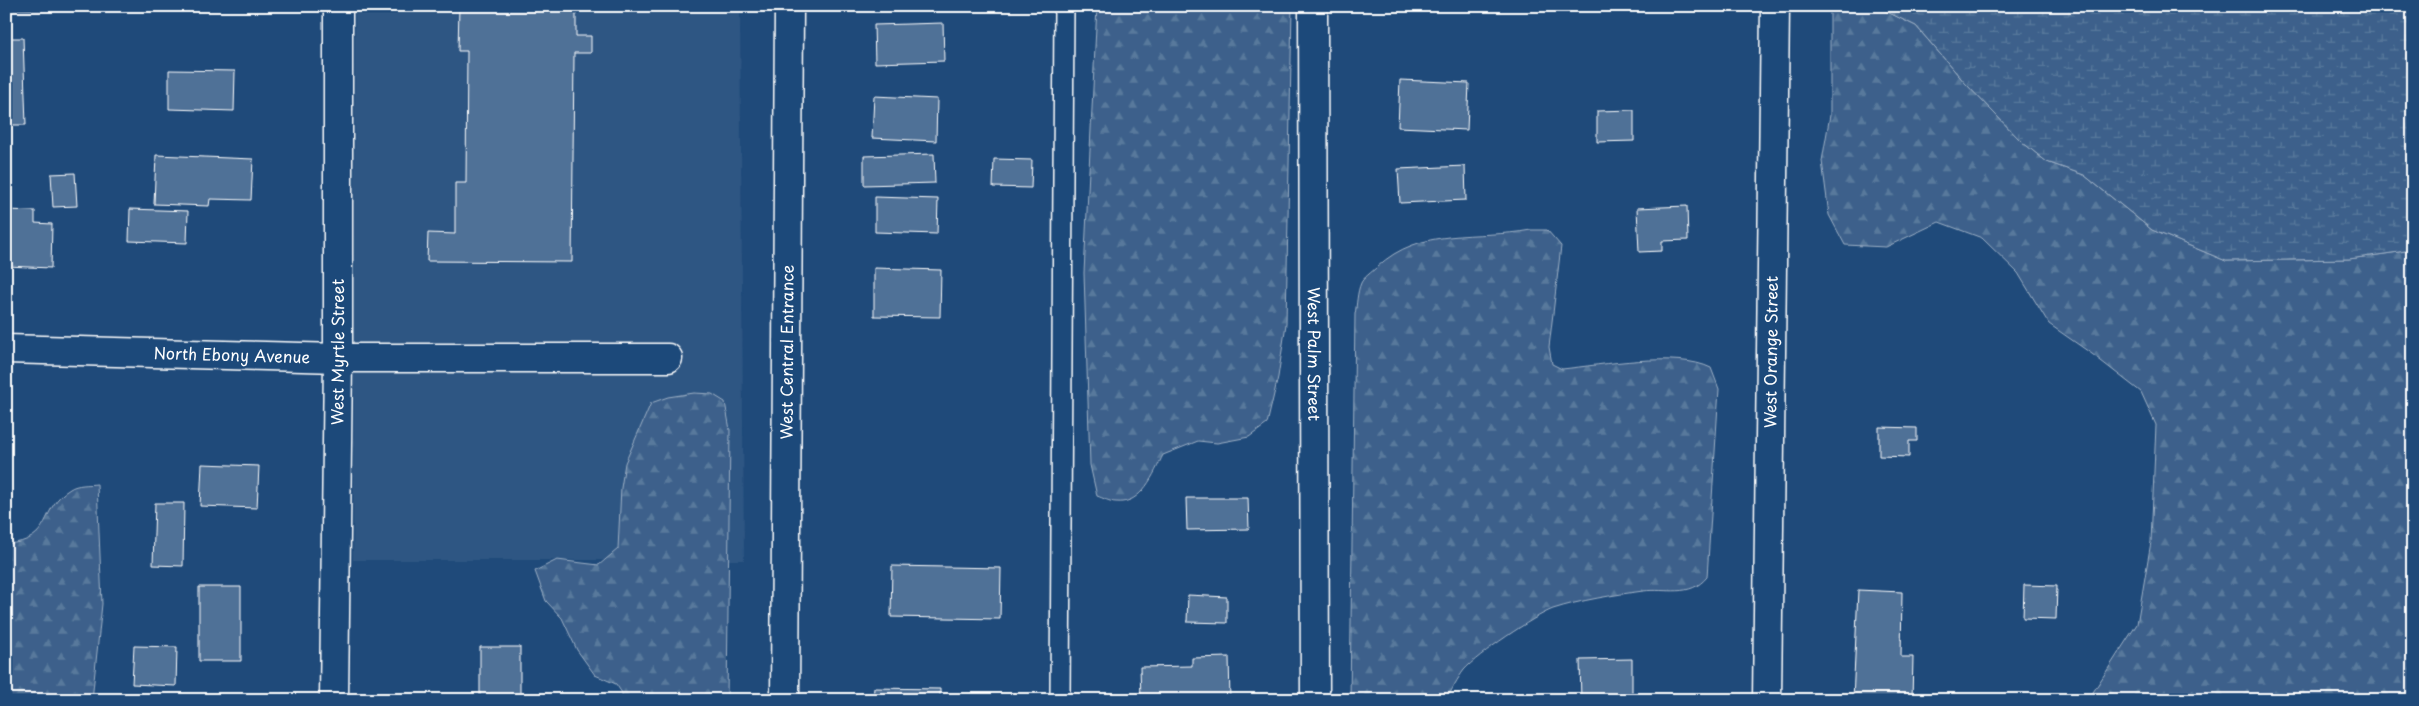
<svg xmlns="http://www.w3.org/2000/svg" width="2419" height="706" font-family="'Playpen Sans',sans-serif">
<defs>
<pattern id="forest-firs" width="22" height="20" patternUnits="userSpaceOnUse" patternTransform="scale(1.25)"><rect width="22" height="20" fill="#3c618b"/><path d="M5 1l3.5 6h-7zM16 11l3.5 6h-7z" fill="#59799c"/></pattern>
<pattern id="wetland-marsh" width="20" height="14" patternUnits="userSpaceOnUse" patternTransform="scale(1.25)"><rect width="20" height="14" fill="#3c618b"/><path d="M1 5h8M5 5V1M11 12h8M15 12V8" fill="none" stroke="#59799c"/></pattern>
</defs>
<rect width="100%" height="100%" fill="#1f4a7a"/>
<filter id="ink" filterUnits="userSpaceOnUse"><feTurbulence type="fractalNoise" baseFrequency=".02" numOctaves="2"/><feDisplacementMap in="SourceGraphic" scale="10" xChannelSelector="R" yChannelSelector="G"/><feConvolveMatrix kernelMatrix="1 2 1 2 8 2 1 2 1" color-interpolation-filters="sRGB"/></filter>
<g filter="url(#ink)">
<path fill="#2e5683" d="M355,6h385l4,554h-391z"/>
<path fill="url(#forest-firs)" stroke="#9eb0c5" d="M1097,6h195l-6,318 -8,53 -11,47 -18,13 -32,6 -19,-2 -35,14c-9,18 -21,50 -47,47 -6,0 -13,-4 -19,-6l-7,-31 -6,-192z
M1830,6h45l41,20 50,58 56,58 25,20 37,13 68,55 74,31 123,-2 64,-9v450h-325l49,-76 14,-82 5,-117 -15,-33 -49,-38 -43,-30 -31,-51 -36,-35 -43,-16 -53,25 -41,-2 -16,-30 -7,-54 8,-46z
M1531,230h16l14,16 -12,101 3,17 10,5c40,-4 115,-18 149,-1l8,21 -12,188c-17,21 -40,11 -64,14 -30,4 -62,9 -90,18 -19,7 -76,46 -89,61 -6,8 -13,20 -17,30h-97l5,-386c2,-10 2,-22 6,-31 2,-5 11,-11 16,-16 44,-41 99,-27 154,-37z
M694,393l18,1 13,8 5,28 -3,270h-105v-7l-6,-9 -21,-9 -18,-25 -15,-32 -16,-17 -11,-30 22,-11 42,5 19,-16 3,-61 4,-25 26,-60 17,-6z
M97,484l5,120 -10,96h-86v-156c49,-3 32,-36 64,-55 7,-5 19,-4 27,-5z"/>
<path fill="url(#wetland-marsh)" stroke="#9eb0c5" d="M1875,6h538v244l-64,9 -123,2 -74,-31 -68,-55 -37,-13 -25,-20 -56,-58 -50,-58z"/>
<path fill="#507197" stroke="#fff" d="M6,6h50v4l-50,-1z
M459,6h117v30h15v17h-17l-2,209 -145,-1 1,-28 27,1v-51h11l1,-132h-9z
M943,23l1,38 -69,2 -1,-38z
M6,38h17l3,87h-20z
M169,70l66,1 -1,40 -65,-2z
M1400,80l69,3 -2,47 -69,-3z
M874,96l63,3 -1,42 -64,-3z
M1634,110v31l-37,1v-31z
M934,154l1,29 -71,2v-29z
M156,155l97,4 -2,41 -41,-1 -1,7 -55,-2z
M994,159l38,1 -1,28 -38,-1z
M1465,166l1,34 -66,3 -2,-34z
M75,173l2,33 -24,1 -2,-33z
M875,197l63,2 -1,35 -62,-2z
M1687,206l1,34 -26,1v10l-23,1 -2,-44z
M130,209l58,2 -1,32 -58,-2z
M6,210l29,1v12l17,1 -1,44 -45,-2z
M874,268l67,2 -1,47 -66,-1z
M1879,427l38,1v13h-8v16l-30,-1z
M202,464l57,2 -2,42 -57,-2z
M1186,498h62l1,31 -62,1z
M155,503h29l-1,63 -30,-1z
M892,566l109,2 -1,51 -109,-2z
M2024,585l33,1 -1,33 -33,-1z
M199,587h42v74h-42z
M1858,590l44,2 -1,65h12l-1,43h-59z
M1188,595l39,2v26l-40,-1z
M134,646l43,1 -1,39 -44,-2z
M480,647h40v53h-40z
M1229,657l1,43h-89l-1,-33 52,-1v-8z
M1632,659v41h-51l-1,-40z
M874,688l66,1v11h-67z
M404,698l43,1v1h-43z"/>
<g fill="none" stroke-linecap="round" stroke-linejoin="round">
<g stroke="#fff" stroke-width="22">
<path id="lane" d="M1060,700l4,-694"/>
</g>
<g stroke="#fff" stroke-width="31">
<g id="street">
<path id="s1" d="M1313,6l2,694"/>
<path id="s2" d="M6,349l332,9h330"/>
<path id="s3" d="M1767,700l8,-694"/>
</g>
</g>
<g stroke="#fff" stroke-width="31">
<g id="secondary">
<path id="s4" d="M334,700l4,-342v-352"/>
</g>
</g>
<g stroke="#fff" stroke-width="31">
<g id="highway">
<path id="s5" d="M785,700l4,-694"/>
</g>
</g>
<use href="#lane" stroke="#1f4a7a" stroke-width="19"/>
<use href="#street" stroke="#1f4a7a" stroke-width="28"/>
<use href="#secondary" stroke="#1f4a7a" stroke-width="28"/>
<use href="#highway" stroke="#1f4a7a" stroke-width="28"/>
</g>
</g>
<g text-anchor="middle" stroke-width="4" stroke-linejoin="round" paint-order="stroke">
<g font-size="16" fill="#fff" stroke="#1f4a7a">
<text dy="6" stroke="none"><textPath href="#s4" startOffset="348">West Myrtle Street</textPath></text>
<text dy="6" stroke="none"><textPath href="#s5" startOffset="348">West Central Entrance</textPath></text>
<text dy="6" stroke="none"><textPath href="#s1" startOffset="348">West Palm Street</textPath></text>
<text dy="6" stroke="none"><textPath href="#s3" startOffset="348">West Orange Street</textPath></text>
<text dy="6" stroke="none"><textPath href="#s2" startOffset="226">North Ebony Avenue</textPath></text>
</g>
</g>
<rect width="2419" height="706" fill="none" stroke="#1f4a7a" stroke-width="25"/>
<rect x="12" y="12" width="2394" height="681" fill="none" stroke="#fff" stroke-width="2" filter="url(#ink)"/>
</svg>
